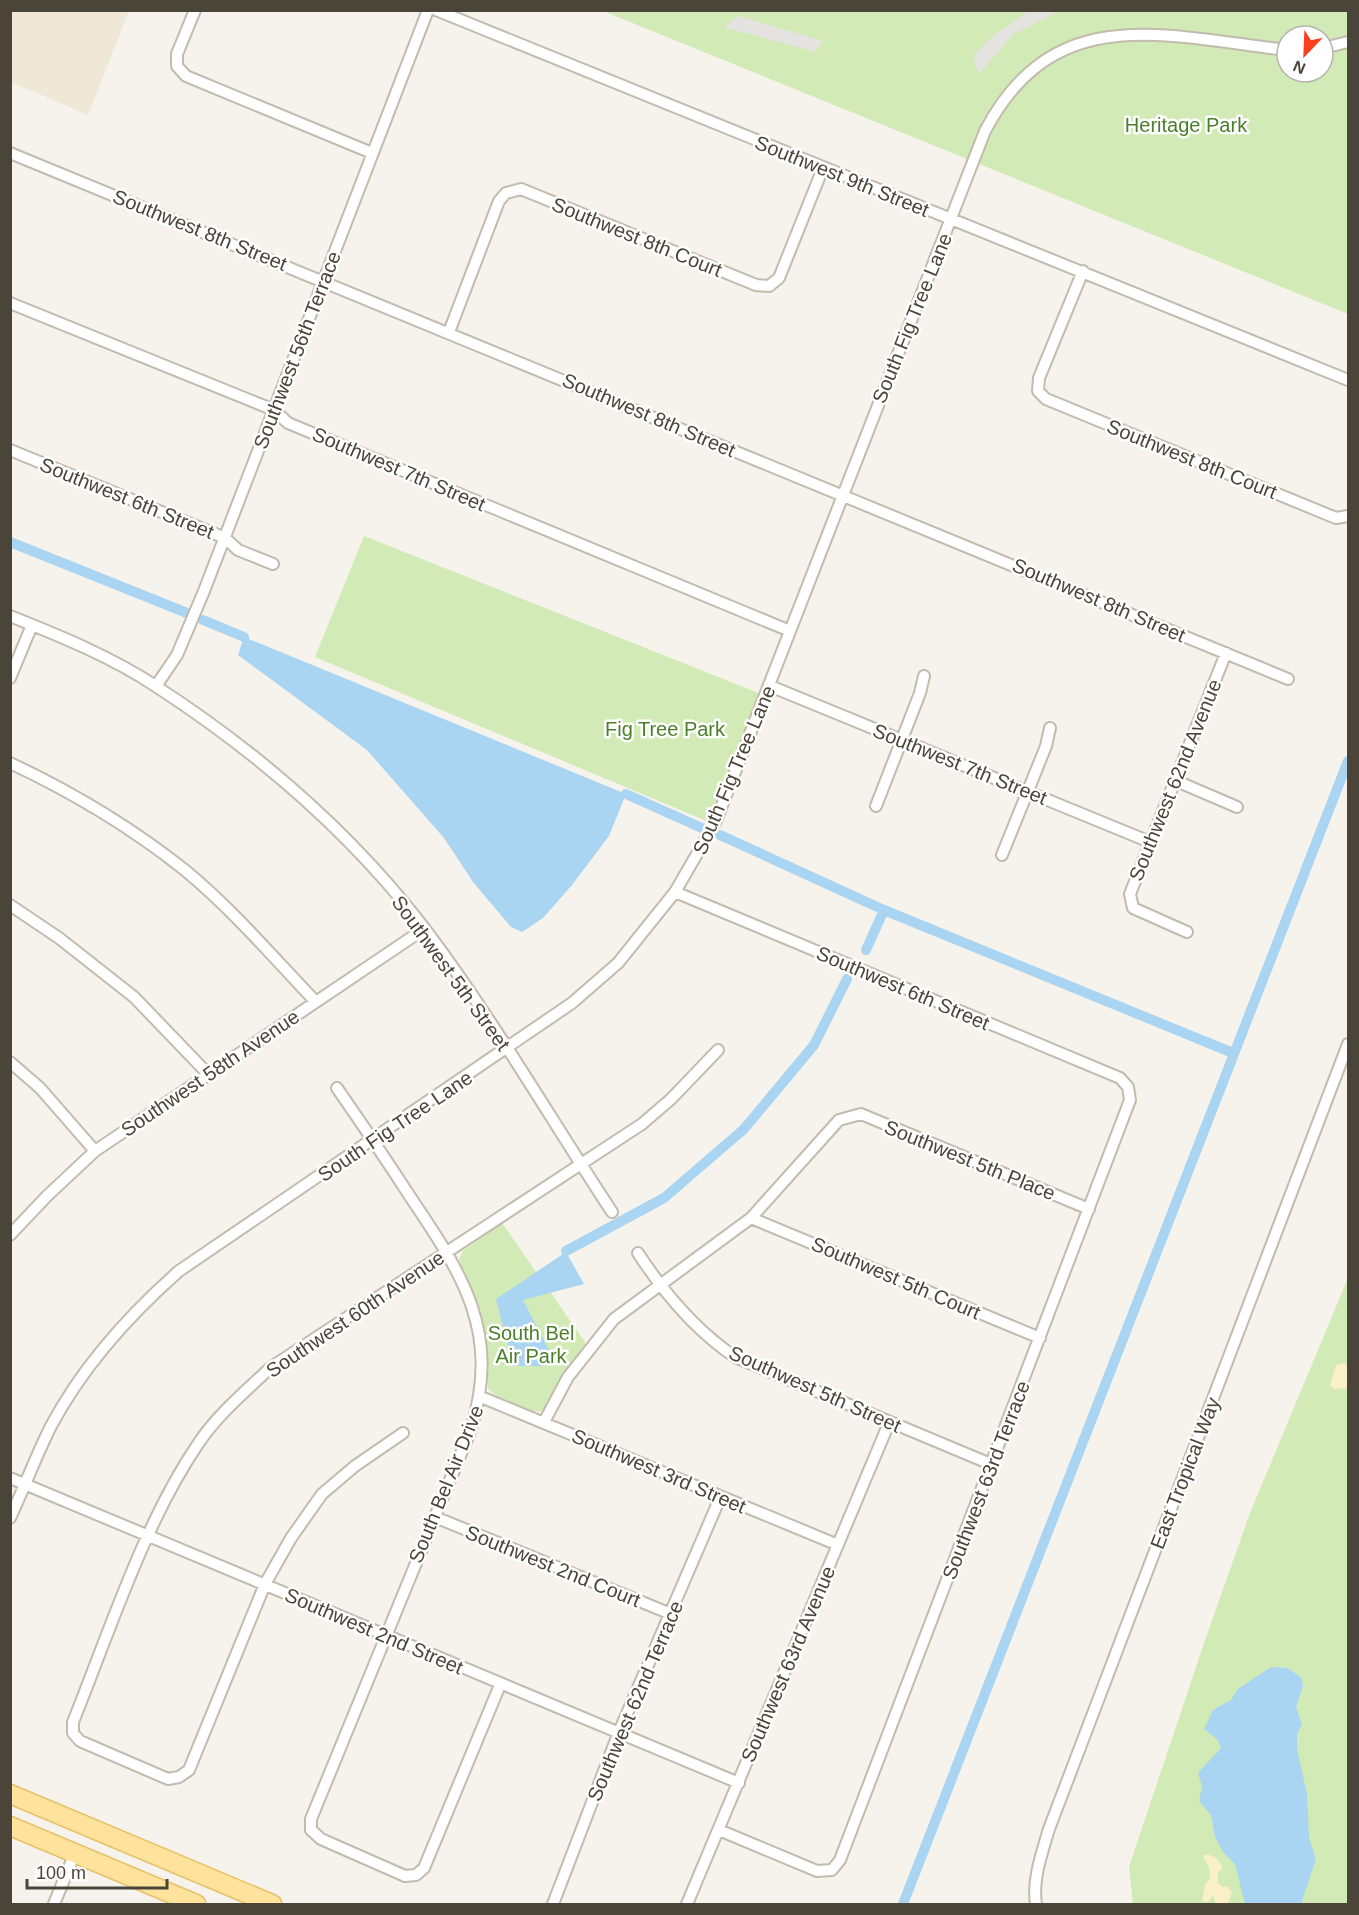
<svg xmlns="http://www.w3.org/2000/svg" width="1359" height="1915" font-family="Helvetica,sans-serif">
<rect width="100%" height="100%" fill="#f6f3ec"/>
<path fill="#efe8d6" d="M11,10l118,1 -41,104 -77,-33z"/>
<path fill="#d2eab5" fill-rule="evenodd" d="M603,11h745v303zM1287,36h36v36h-36z
M364,536l397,158 -52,128 -394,-165z
M502,1223l83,119v5l-43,64c-18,3 -42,-10 -54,-23l-2,-39 -7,-35 -20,-55 4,-8z
M1348,1278v626h-215l-4,-37 74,-221 47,-133z"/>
<path fill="#f9efc9" d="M1343,1363l5,3v22l-14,1 -4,-4 6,-20z
M1206,1854l9,3 8,10 -5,6v10l4,4 5,-1 5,7 -4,11h-12l-3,-9 -5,7 -6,-1 3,-17 5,-5 -1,-12 -6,-10z"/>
<path fill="#e5e3e0" d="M1029,11h30l-45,23 -35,40 -6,-18 21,-21z
M738,16l85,25 -8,11 -91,-25z"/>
<path fill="#a9d4f2" d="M244,637l382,157 -17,42 -37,49 -29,33 -21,14 -11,-5 -38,-45 -29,-44 -77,-88 -129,-95z
M566,1252l18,32 -61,16 27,52 -6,14h-31l-17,-67z
M1271,1667l16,1 14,9 2,9 -7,21 6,17 -5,10v15l10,45 2,44 7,21 -15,45h-56l-10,-40 -12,-12 -8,-15 -4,-22 -12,-14 3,-15 -4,-13 23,-25 -4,-9 -13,-10 9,-19 18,-10 7,-11z"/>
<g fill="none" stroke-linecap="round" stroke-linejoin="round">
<path stroke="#a9d4f2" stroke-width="10" d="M10,542l177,71
M203,620l41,17
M626,794l78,35
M720,835l164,75 349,143
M866,950l18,-40
M566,1251l98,-53 80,-69 70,-84 33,-66
M903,1904l445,-1143"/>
<g stroke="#c2bbae" stroke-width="14">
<path id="minor" d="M195,10l-18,44v12l9,10 186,77
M436,10l912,370
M1323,48l25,-6
M10,153l1278,526
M1083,271l-44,107 -1,13 8,8 290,119 12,-2
M10,303l264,107 14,13 502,208
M449,332l50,-131 7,-8 15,-4 235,96 13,1 10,-8 44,-110
M10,450l215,88 13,12 35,14
M10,616c50,20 102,41 147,71 100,65 195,147 268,242 68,90 125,189 187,283
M10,678l22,-53
M156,686l21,-31 27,-64 224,-581
M770,686l380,156
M10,763c62,29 122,65 176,108 47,39 87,86 129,130
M1174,780l63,27
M876,806l44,-113 4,-17
M1002,855l44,-109 4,-18
M675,892l445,186 8,9 2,13 -290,760 -8,10 -15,1 -98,-41
M10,905l49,33 75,59 75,78
M1187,932l-54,-24 -3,-14 96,-241
M10,1062l30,26 55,63
M337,1088c25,36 50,73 74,110 52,77 90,135 60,231l-160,390v11l10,9 84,37 11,-1 8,-7 76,-183
M751,1218l289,120
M10,1235l37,-39 48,-45 329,-222
M638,1253c26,40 57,77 97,104l258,108
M481,1397l357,148
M544,1422l24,-45 46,-58 137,-101 88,-98 22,-6 228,95
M403,1433l-48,33 -33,28 -31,44 -26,46 -76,186 -10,7 -11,2 -88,-38 -7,-8v-11c36,-89 71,-199 125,-278 19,-29 47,-52 72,-76l372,-244 29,-25 47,-49
M10,1478l729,305
M435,1517l236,97
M10,1518c14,-30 26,-62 41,-92 32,-60 77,-110 128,-155l393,-268 46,-40 57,-71 41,-71 269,-690c69,-131 180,-95 302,-81
M54,1904l21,-51
M553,1904l66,-172 101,-234
M687,1904l202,-481
M1036,1904c-4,-24 6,-51 13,-75l299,-785"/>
</g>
<g stroke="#e6c16a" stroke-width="21">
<path id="primary" d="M10,1794l262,110
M10,1826l186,78"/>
</g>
<use href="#minor" stroke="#fff" stroke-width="10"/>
<use href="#primary" stroke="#ffe39c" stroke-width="18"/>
</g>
<g text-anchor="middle" stroke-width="5" stroke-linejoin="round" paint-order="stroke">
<g font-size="20" fill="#4a7f2a" stroke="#fff">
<text x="1186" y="132">Heritage Park</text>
<text x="665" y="736">Fig Tree Park</text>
<text x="531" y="1340">South Bel<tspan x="531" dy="23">Air Park</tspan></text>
</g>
<g font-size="20" fill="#4b4439" stroke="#fff">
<text transform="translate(842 176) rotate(22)" y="7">Southwest 9th Street</text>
<text transform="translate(200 230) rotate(22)" y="7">Southwest 8th Street</text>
<text transform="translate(637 237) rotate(22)" y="7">Southwest 8th Court</text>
<text transform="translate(912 318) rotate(-68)" y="7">South Fig Tree Lane</text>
<text transform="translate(297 350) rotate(-69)" y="7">Southwest 56th Terrace</text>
<text transform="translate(649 415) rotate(23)" y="7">Southwest 8th Street</text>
<text transform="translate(1192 459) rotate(22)" y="7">Southwest 8th Court</text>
<text transform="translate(399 469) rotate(23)" y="7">Southwest 7th Street</text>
<text transform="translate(127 498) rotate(22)" y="7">Southwest 6th Street</text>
<text transform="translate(1099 600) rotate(23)" y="7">Southwest 8th Street</text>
<text transform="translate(960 764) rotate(22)" y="7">Southwest 7th Street</text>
<text transform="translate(734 770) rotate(-67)" y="7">South Fig Tree Lane</text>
<text transform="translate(1175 780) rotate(-68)" y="7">Southwest 62nd Avenue</text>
<text transform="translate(451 973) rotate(54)" y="7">Southwest 5th Street</text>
<text transform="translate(903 988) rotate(23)" y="7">Southwest 6th Street</text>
<text transform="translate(210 1073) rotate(-34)" y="7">Southwest 58th Avenue</text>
<text transform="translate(395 1126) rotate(-34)" y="7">South Fig Tree Lane</text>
<text transform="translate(970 1160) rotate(22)" y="7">Southwest 5th Place</text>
<text transform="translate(896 1278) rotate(23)" y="7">Southwest 5th Court</text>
<text transform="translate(355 1314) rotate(-34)" y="7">Southwest 60th Avenue</text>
<text transform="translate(815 1389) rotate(24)" y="7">Southwest 5th Street</text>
<text transform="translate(659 1471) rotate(23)" y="7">Southwest 3rd Street</text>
<text transform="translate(1185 1473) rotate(-69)" y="7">East Tropical Way</text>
<text transform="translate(986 1480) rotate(-69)" y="7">Southwest 63rd Terrace</text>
<text transform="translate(446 1484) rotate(-68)" y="7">South Bel Air Drive</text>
<text transform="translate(553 1566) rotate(22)" y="7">Southwest 2nd Court</text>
<text transform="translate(374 1631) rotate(23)" y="7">Southwest 2nd Street</text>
<text transform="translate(788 1664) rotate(-67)" y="7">Southwest 63rd Avenue</text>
<text transform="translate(635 1701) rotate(-67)" y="7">Southwest 62nd Terrace</text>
</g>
</g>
<rect width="1359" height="1915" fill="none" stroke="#4b4439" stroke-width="24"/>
<g transform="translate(1305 54) rotate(203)"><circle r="28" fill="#ffffff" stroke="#b7b4b0" stroke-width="1.5"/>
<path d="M0-4.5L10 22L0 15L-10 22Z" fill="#fc3f1d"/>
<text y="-9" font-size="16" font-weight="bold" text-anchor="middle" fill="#4b4439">N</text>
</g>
<path d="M27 1879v9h140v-9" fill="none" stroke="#4b4439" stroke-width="3"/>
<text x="36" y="1879" font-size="18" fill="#4b4439" stroke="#ffffff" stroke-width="4.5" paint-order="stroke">100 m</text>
</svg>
